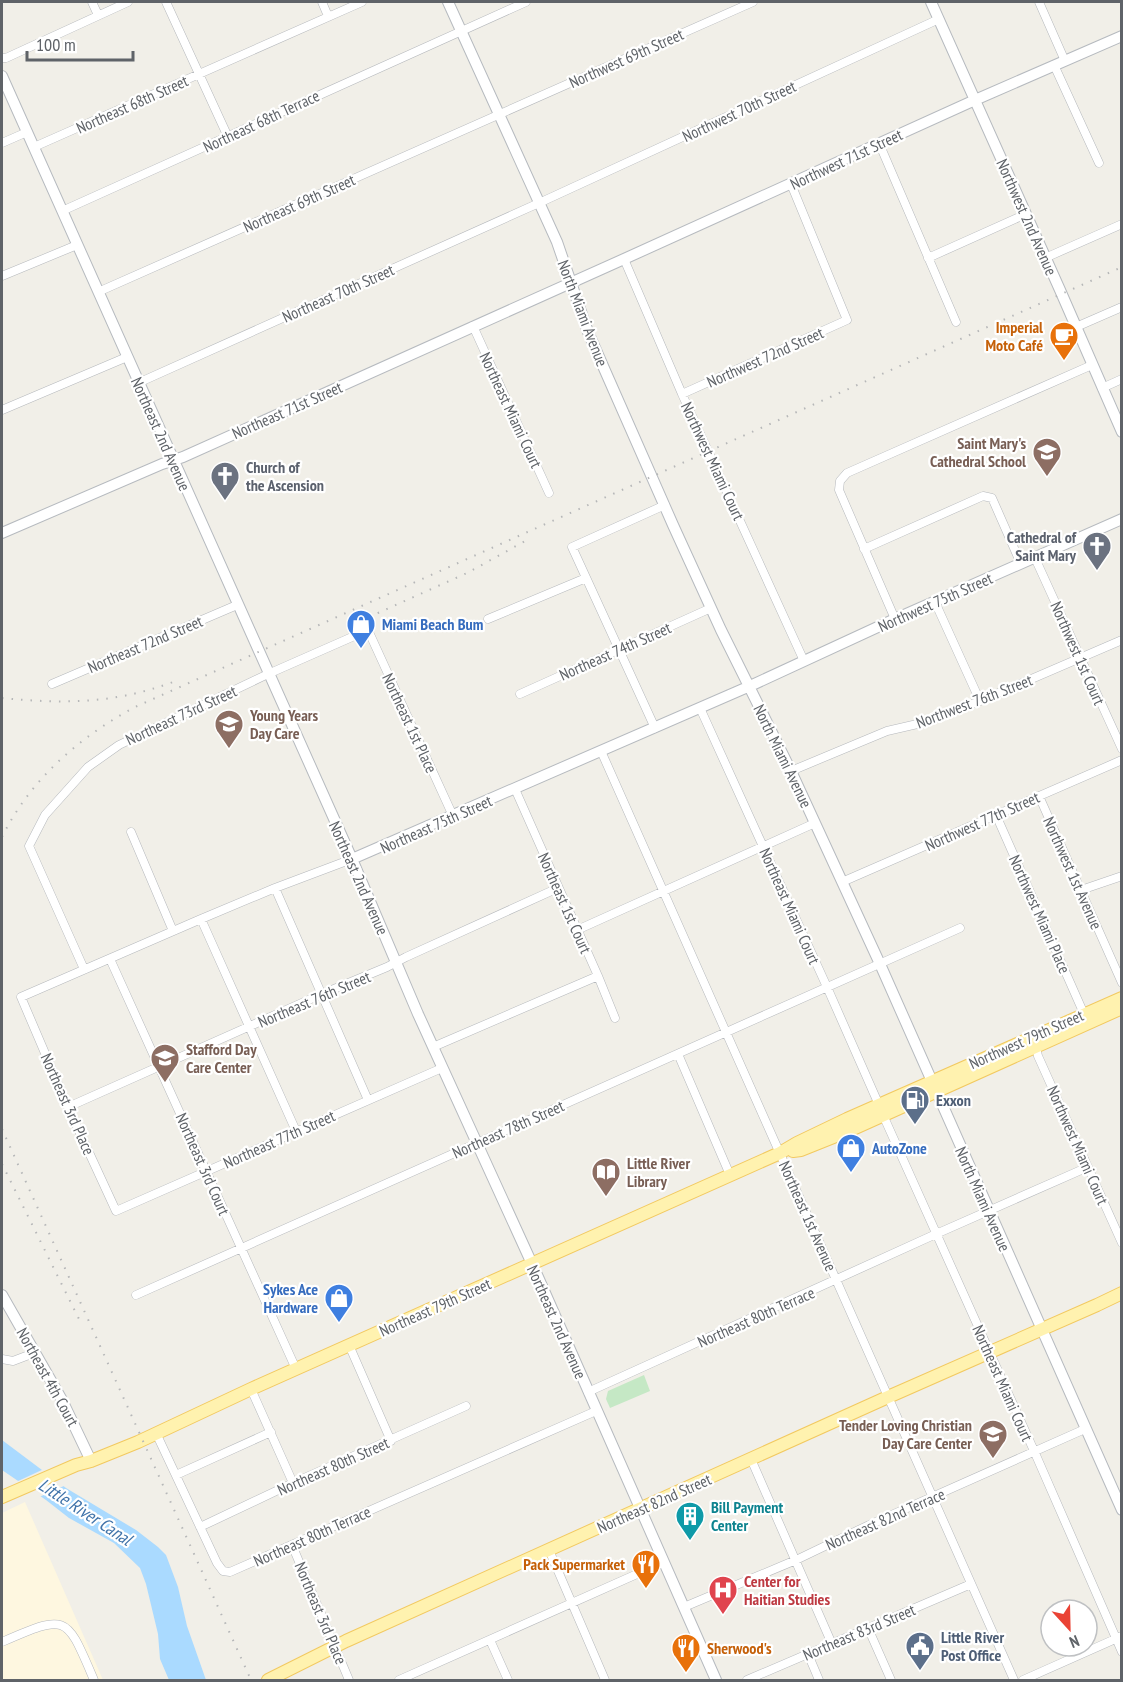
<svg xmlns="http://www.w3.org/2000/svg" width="1123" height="1682" font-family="'PT Sans Narrow',sans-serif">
<rect width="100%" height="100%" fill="#f1efe8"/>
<path fill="#fef7e0" d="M25,1502l78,178h-101v-167z"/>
<path fill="#c5e8c5" d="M644,1375l6,16 -40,17 -4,-9 2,-8z"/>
<path fill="#aadaff" d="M2,1440l64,48 70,42 22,17 8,8 12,32 9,39 19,54h-37l-9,-21 -2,-25 -12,-50 -6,-16 -26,-25 -45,-25 -23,-18 -44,-30z"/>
<path fill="#f1efe8" d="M44,1469l22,16 -29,13 -21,-16z"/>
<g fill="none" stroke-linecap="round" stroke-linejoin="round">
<g stroke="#b5b8bc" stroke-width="9">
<path id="street" d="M92,2l6,13
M166,2l62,135
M322,2l6,14
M1039,2l26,59
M2,58h4l122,-56
M1054,65l45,98
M2,143l25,-11
M879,143l77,179
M34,147l328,-145
M62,211l464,-209
M928,258l98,-44
M1045,258l77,-34
M624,259l58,135 122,267
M2,276l75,-31
M98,292l655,-290
M473,326l76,167
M1076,327l46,-20
M138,383l401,-180 400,-184
M1102,388l20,-9
M682,394l165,-74 -56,-136
M2,410l125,-53
M864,549l119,-53 9,2 29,66
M1035,558l87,191
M935,602l45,99
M488,619l98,-41
M895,619l-56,-129 1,-9 7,-8 245,-108
M52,684l185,-79
M520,694l191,-86
M700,708l127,279 52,118
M655,728l-83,-181 93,-42
M601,751c139,310 275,620 413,929
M791,771l96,-40 39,-9 54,-21 142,-61
M515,789l83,187 17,42
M1039,796l83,187
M996,815l88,199
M131,832l42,99
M352,859l-77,29 -74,31 -180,78 47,110 48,104 326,-143
M842,882l280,-122
M275,888l93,212
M1081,890l41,-14
M201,919l95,212
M577,930l238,-107
M110,959l186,410
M84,969l-55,-123 16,-31 43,-48 31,-22 149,-71 100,-44 85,186
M433,1047l165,-71
M1036,1047l2,9 84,187
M678,1054l52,121
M68,1107l254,-113 65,-27 19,-10 152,-69
M883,1115l152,338 87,199
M136,1295l824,-367
M349,1345l42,96
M2,1359l11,2 21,-8
M251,1389l42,94
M588,1392l348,-158 152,-67
M156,1433l61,130 6,8 7,1 366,-161
M751,1459l81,185
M176,1475l95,-43
M200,1527l93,-44 173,-77
M292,1545l57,135
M549,1550l56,130
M684,1607l112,-47 73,-35 216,-96
M868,1628l23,52
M490,1640l18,40
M2,1642c66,-29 64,-27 92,38
M808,1654l11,26
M399,1680l265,-118
M747,1680l224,-96
M1023,1680l99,-44"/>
</g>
<g stroke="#b6babf" stroke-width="12">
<path id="secondary" d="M448,2l109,240 31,90 85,193 48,105 70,141 89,193 242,546
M931,2l129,288 62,142
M2,76l350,783 66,155 120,263 178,403
M2,533l160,-69 21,-7 441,-198 351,-159 147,-64
M352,859l398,-173 145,-67 227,-100
M2,1295l60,105 29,61"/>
</g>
<g stroke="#f2c960" stroke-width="14">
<path id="primary" d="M793,1151l8,-1 45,-18 276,-124
M2,1497l74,-32 15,-4 47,-19 113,-53 529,-236 17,-10 50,-24 275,-121
M268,1680l78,-39 542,-244 209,-92 25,-12"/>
</g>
<use href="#street" stroke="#fff" stroke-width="8"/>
<use href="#secondary" stroke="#fff" stroke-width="10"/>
<use href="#primary" stroke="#fff2af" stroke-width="12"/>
<path stroke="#b6b7b8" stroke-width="2" stroke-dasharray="1.5 8" stroke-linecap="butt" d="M369,617l98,-44 60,-33
M2,698c61,6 112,6 171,-16
M2,837c28,-57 77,-100 133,-130l987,-440
M2,1129l249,551
M2,1164l77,155"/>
</g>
<defs>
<g id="cafe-pin" transform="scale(1.5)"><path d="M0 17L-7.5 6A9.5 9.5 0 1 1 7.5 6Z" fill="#e8710a" stroke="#fff"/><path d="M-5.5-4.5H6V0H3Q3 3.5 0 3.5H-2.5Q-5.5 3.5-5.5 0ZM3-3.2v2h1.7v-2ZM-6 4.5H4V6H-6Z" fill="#fff"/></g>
<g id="school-pin" transform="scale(1.5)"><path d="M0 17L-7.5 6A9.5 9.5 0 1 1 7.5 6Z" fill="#8d6e63" stroke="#fff"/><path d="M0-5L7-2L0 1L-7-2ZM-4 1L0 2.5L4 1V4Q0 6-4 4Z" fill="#fff"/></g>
<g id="church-pin" transform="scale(1.5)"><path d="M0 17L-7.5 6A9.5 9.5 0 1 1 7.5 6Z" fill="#6b7280" stroke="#fff"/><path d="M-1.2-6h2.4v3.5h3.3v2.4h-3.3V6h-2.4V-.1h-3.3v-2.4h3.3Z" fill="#fff"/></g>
<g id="shop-pin" transform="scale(1.5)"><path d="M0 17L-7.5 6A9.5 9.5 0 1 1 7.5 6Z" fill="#3f7fe0" stroke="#fff"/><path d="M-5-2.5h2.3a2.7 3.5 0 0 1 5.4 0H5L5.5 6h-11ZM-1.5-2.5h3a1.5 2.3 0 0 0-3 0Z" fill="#fff"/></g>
<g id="fuel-pin" transform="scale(1.5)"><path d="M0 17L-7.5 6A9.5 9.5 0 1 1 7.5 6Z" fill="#5c6f8a" stroke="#fff"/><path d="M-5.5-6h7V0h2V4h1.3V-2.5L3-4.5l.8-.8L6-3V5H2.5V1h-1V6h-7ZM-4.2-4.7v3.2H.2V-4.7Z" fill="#fff"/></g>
<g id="library-pin" transform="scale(1.5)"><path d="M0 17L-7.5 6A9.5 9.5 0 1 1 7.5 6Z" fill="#8d6e63" stroke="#fff"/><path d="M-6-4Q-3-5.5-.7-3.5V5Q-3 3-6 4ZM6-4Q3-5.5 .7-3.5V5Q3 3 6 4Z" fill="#fff"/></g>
<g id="building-pin" transform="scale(1.5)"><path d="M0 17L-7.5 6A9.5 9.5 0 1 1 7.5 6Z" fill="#0f9aa8" stroke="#fff"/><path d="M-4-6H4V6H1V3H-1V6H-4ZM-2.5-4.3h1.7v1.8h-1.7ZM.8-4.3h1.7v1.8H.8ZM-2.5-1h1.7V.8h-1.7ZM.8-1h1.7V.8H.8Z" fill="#fff"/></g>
<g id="restaurant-pin" transform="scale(1.5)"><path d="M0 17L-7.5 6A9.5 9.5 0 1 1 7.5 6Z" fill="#e8710a" stroke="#fff"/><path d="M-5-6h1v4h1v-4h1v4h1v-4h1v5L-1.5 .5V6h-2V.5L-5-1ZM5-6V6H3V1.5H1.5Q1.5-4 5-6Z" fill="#fff"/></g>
<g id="hospital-pin" transform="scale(1.5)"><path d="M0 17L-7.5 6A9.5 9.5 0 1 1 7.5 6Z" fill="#e0444e" stroke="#fff"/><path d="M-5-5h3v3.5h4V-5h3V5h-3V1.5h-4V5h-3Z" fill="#fff"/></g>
<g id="civic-pin" transform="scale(1.5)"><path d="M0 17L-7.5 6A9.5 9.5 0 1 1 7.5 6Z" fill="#5c6f8a" stroke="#fff"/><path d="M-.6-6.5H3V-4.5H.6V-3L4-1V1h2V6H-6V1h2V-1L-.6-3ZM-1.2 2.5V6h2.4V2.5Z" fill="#fff"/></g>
</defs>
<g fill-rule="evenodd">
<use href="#cafe-pin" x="1064" y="336"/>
<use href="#school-pin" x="1047" y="452"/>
<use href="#church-pin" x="225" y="476"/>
<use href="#church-pin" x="1097" y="546"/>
<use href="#shop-pin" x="361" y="624"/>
<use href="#school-pin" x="229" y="724"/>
<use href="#school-pin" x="165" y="1058"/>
<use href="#fuel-pin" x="915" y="1100"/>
<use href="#shop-pin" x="851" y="1148"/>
<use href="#library-pin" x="606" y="1172"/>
<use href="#shop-pin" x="339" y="1298"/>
<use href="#school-pin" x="993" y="1434"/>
<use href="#building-pin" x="690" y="1516"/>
<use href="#restaurant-pin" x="646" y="1564"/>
<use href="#hospital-pin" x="723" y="1590"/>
<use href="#civic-pin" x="920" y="1646"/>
<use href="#restaurant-pin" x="686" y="1648"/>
</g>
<g text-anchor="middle" stroke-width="4.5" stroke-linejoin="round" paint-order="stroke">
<g font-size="16" fill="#5f6368" stroke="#fff">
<text transform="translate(626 58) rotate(-24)" y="6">Northwest 69th Street</text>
<text transform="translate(132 104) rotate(-24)" y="6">Northeast 68th Street</text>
<text transform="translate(739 111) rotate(-25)" y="6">Northwest 70th Street</text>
<text transform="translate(261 121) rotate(-25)" y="6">Northeast 68th Terrace</text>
<text transform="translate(846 159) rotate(-25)" y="6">Northwest 71st Street</text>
<text transform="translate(299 203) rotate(-24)" y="6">Northeast 69th Street</text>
<text transform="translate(1027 217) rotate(66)" y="6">Northwest 2nd Avenue</text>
<text transform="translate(338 293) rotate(-24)" y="6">Northeast 70th Street</text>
<text transform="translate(583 313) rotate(69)" y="6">North Miami Avenue</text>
<text transform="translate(765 357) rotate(-24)" y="6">Northwest 72nd Street</text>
<text transform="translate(287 410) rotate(-24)" y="6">Northeast 71st Street</text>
<text transform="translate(511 410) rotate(65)" y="6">Northeast Miami Court</text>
<text transform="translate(161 434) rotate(66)" y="6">Northeast 2nd Avenue</text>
<text transform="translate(713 461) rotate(65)" y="6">Northwest Miami Court</text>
<text transform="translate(935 602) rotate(-24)" y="6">Northwest 75th Street</text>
<text transform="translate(145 644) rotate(-23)" y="6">Northeast 72nd Street</text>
<text transform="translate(615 651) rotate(-24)" y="6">Northeast 74th Street</text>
<text transform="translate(1078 653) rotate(66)" y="6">Northwest 1st Court</text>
<text transform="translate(974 701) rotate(-21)" y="6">Northwest 76th Street</text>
<text transform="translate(181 715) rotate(-25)" y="6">Northeast 73rd Street</text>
<text transform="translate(410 723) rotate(65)" y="6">Northeast 1st Place</text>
<text transform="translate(783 756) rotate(64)" y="6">North Miami Avenue</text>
<text transform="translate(982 821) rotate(-24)" y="6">Northwest 77th Street</text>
<text transform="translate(436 824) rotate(-24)" y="6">Northeast 75th Street</text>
<text transform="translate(1073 873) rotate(66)" y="6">Northwest 1st Avenue</text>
<text transform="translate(359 878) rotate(66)" y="6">Northeast 2nd Avenue</text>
<text transform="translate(565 903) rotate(66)" y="6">Northeast 1st Court</text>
<text transform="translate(790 906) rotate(66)" y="6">Northeast Miami Court</text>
<text transform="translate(1040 914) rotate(66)" y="6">Northwest Miami Place</text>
<text transform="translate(314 999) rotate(-23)" y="6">Northeast 76th Street</text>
<text transform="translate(1026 1039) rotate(-24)" y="6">Northwest 79th Street</text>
<text transform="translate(68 1104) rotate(66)" y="6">Northeast 3rd Place</text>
<text transform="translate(508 1129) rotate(-24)" y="6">Northeast 78th Street</text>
<text transform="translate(279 1139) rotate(-24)" y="6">Northeast 77th Street</text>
<text transform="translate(1078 1145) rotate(66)" y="6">Northwest Miami Court</text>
<text transform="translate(203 1164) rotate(66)" y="6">Northeast 3rd Court</text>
<text transform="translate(983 1199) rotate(66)" y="6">North Miami Avenue</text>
<text transform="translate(808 1216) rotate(66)" y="6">Northeast 1st Avenue</text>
<text transform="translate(435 1307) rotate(-24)" y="6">Northeast 79th Street</text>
<text transform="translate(756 1317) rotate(-24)" y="6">Northeast 80th Terrace</text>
<text transform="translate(557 1322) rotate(66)" y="6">Northeast 2nd Avenue</text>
<text transform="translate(48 1377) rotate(61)" y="6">Northeast 4th Court</text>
<text transform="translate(1003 1383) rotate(66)" y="6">Northeast Miami Court</text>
<text transform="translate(333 1466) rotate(-24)" y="6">Northeast 80th Street</text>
<text transform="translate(654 1503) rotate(-24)" y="6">Northeast 82nd Street</text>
<text transform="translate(885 1519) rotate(-24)" y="6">Northeast 82nd Terrace</text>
<text transform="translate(312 1536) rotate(-24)" y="6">Northeast 80th Terrace</text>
<text transform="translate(321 1613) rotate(67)" y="6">Northeast 3rd Place</text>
<text transform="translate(859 1632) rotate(-23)" y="6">Northeast 83rd Street</text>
</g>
<g font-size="16" font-weight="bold" fill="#c56008" stroke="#fff" text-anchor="end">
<text x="1043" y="333">Imperial<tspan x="1043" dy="18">Moto Café</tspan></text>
<text x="625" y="1570">Pack Supermarket</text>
<text x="707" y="1654" text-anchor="start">Sherwood's</text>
</g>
<g font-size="16" font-weight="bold" fill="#785e54" stroke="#fff" text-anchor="start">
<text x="1026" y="449" text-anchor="end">Saint Mary's<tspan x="1026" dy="18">Cathedral School</tspan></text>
<text x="250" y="721">Young Years<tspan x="250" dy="18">Day Care</tspan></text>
<text x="186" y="1055">Stafford Day<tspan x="186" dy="18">Care Center</tspan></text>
<text x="627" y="1169">Little River<tspan x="627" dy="18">Library</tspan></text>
<text x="972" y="1431" text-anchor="end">Tender Loving Christian<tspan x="972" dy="18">Day Care Center</tspan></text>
</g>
<g font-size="16" font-weight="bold" fill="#5b616d" stroke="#fff" text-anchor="start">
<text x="246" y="473">Church of<tspan x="246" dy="18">the Ascension</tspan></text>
<text x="1076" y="543" text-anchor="end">Cathedral of<tspan x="1076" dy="18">Saint Mary</tspan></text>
</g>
<g font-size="16" font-weight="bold" fill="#366cbe" stroke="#fff" text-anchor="start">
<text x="382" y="630">Miami Beach Bum</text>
<text x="872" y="1154">AutoZone</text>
<text x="318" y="1295" text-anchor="end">Sykes Ace<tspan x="318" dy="18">Hardware</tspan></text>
</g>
<g font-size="16" font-weight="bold" fill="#4e5e75" stroke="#fff" text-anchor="start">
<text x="936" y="1106">Exxon</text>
<text x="941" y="1643">Little River<tspan x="941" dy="18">Post Office</tspan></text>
</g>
<g font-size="16" font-weight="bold" fill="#0d838f" stroke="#fff" text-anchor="start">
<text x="711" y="1513">Bill Payment<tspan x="711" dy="18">Center</tspan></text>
</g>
<g font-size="16" font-weight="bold" fill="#be3a42" stroke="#fff" text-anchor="start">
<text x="744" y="1587">Center for<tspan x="744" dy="18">Haitian Studies</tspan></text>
</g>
<g font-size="18" font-style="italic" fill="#4174aa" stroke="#fff">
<text transform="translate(85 1512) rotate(33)" y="6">Little River Canal</text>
</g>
</g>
<rect width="1123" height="1682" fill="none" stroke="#5f6368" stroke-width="6"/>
<g transform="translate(1069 1628) rotate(158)"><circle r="28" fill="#ffffff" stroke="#bfc1c3" stroke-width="1.5"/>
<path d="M0-4.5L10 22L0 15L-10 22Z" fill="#ea4335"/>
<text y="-9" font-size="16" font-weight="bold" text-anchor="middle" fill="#5f6368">N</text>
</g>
<path d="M27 51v9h106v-9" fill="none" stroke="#5f6368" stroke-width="3"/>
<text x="36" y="51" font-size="18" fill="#5f6368" stroke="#ffffff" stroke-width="4.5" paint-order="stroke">100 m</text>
</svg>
